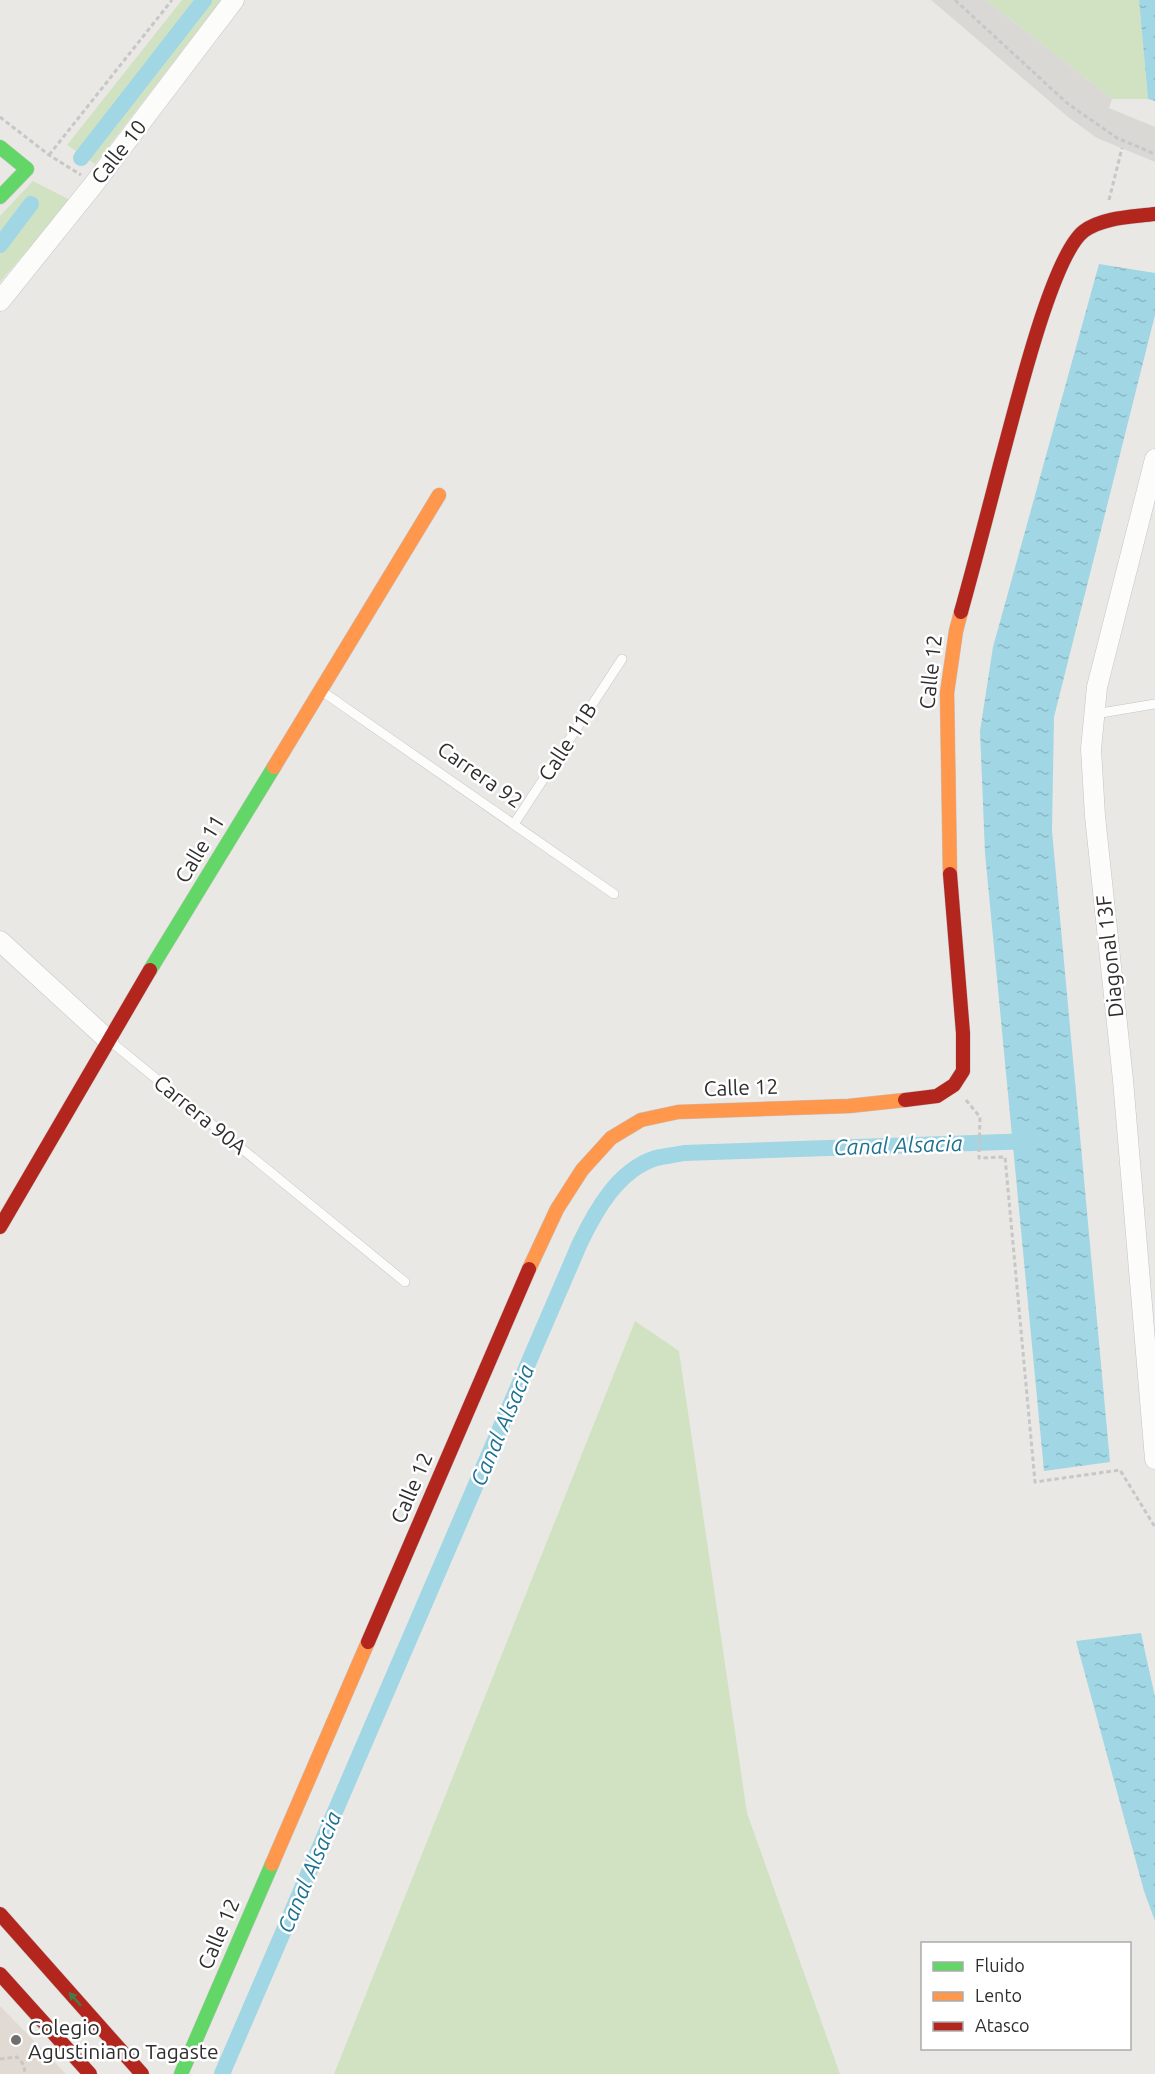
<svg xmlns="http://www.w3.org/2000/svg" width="1155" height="2074" font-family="Ubuntu,sans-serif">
<defs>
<pattern id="water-ripples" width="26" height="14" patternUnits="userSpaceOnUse" patternTransform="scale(1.5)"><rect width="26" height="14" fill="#a1d6e4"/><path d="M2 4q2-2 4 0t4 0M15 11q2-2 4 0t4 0" fill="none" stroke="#8bb8c4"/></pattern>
</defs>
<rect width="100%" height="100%" fill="#eae8e5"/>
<path fill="#e0dad2" d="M0,2006l66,68h-66z"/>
<path fill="#d1e2c2" d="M182,0h39l-126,164 -28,-19z
M986,0h153l9,99h-36z
M33,181l37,19 -70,82v-66z
M635,1321l44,30 68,462 93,261h-506z"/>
<path fill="#dad8d5" d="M931,0h55l126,99 -3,9 46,19v35l-58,-24 -29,-21z"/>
<path fill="url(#water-ripples)" d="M1139,0h16v101l-7,-2z
M1099,264l56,9v42l-101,402 -2,114 58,631 -66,9 -59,-618 -5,-122 13,-84z
M1141,1633l14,64v224l-11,-30 -68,-250z"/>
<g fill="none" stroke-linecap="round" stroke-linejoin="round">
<path stroke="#a1d6e4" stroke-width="16" d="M81,158l123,-158
M0,245l31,-41
M222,2074l358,-831c16,-33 38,-73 76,-85 9,-2 19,-3 28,-5l350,-12"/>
<g stroke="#c5c4c5" stroke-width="10">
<path id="lane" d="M323,692l291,202
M1095,714l60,-10
M514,824l108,-165
M110,1041l295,241"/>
</g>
<g stroke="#c5c4c5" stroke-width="21">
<path id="street" d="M0,301l94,-117 140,-184
M1155,459l-58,228 -6,62 4,67 28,264 32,379
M0,941l108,99"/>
</g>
<g stroke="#c5c4c5" stroke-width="15">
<path id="fast" d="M0,147l27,22 -27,28
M150,970l124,-203
M181,2074l91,-210"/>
</g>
<g stroke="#c5c4c5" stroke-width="15">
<path id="slow" d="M274,767l165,-272
M950,874l-3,-181 9,-62 5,-19
M529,1269l28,-60 25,-39 29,-32 30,-18 37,-8 171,-6 56,-6
M272,1864l96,-222"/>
</g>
<g stroke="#c5c4c5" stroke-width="15">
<path id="jam" d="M961,612c14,-50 27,-101 40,-151 13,-46 50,-205 83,-230 19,-14 49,-14 71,-17
M905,1100l32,-4 17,-11 9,-14v-38l-13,-159
M0,1227l150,-257
M368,1642l161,-373
M0,1914l142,160
M0,1974l90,100"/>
</g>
<path stroke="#c7c7c7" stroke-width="3" stroke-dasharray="4.5 3" stroke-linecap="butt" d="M955,0l112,103 50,35 38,16
M0,117l49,38 32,20
M49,155l123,-155
M1109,200l13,-52
M966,1100l14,17 -1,41 26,-1 30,325 85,-12 35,57
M0,2059l17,-2 7,8 1,9"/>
<use href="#lane" stroke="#fcfcfb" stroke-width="9"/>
<use href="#street" stroke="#fcfcfb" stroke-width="20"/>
<use href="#fast" stroke="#63d668" stroke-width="14"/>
<use href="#slow" stroke="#ff974d" stroke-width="14"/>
<use href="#jam" stroke="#b3261e" stroke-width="14"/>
</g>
<defs><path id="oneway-solid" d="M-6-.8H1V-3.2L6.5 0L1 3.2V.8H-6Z" transform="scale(1.5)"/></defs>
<use fill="#467a48" href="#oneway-solid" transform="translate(75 1999) rotate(-132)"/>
<circle fill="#706f6e" stroke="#fff" stroke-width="2" cx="16" cy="2040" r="6"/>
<g text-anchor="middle" stroke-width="5" stroke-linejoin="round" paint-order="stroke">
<g font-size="21" fill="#2e2e2e" stroke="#fff">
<text transform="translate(119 152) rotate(-52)" y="7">Calle 10</text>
<text transform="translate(931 672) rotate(-84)" y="7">Calle 12</text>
<text transform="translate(568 742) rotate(-57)" y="7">Calle 11B</text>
<text transform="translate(480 775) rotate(35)" y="7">Carrera 92</text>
<text transform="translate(200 849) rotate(-59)" y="7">Calle 11</text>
<text transform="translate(1110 956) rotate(-96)" y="7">Diagonal 13F</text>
<text transform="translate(741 1088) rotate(-2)" y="7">Calle 12</text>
<text transform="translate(200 1115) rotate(39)" y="7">Carrera 90A</text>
<text transform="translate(412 1488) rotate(-67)" y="7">Calle 12</text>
<text transform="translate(219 1934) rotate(-67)" y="7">Calle 12</text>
</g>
<g font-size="21" fill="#2e2e2e" stroke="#fff" text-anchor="start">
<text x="28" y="2035">Colegio<tspan x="28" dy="24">Agustiniano Tagaste</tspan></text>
</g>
<g font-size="22" font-style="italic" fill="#1d7292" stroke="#fff">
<text transform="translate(898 1145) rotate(-2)" y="8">Canal Alsacia</text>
<text transform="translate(502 1425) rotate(-67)" y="8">Canal Alsacia</text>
<text transform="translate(309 1872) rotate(-67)" y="8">Canal Alsacia</text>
</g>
</g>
<rect x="921" y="1942" width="210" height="108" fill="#ffffff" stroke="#ababab" stroke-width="1.5"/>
<rect x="933" y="1962" width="30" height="9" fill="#63d668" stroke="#ababab" stroke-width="1.5"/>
<text x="975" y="1972" font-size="18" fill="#2e2e2e">Fluido</text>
<rect x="933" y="1992" width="30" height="9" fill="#ff974d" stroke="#ababab" stroke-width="1.5"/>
<text x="975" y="2002" font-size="18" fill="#2e2e2e">Lento</text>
<rect x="933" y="2022" width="30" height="9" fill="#b3261e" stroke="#ababab" stroke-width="1.5"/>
<text x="975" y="2032" font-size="18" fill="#2e2e2e">Atasco</text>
</svg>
